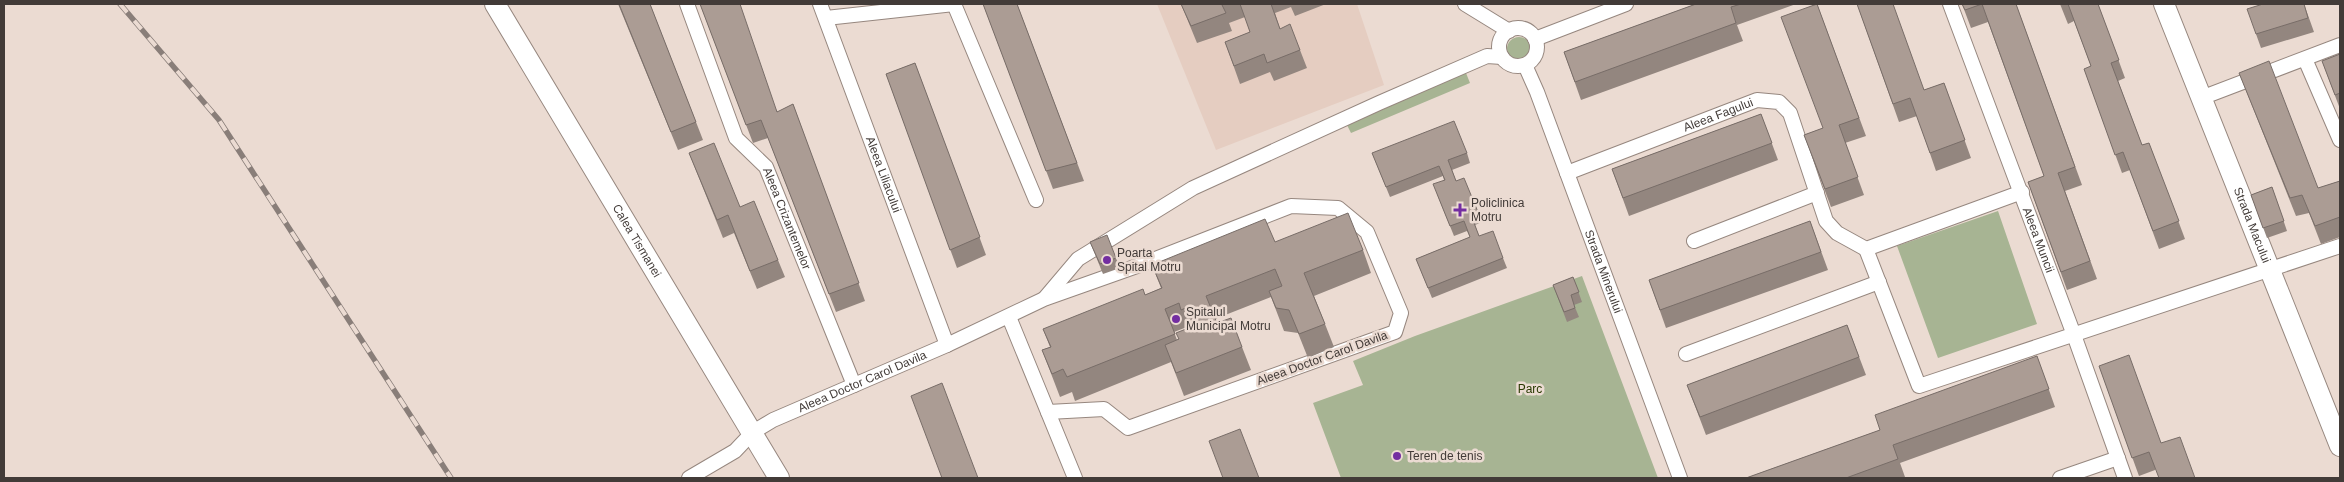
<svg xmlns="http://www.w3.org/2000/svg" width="2344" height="482" font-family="Helvetica,sans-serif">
<rect width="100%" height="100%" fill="#ebdbd2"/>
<path fill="#e5cdc1" d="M1157,4h200l27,81 -168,65z"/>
<path fill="#a7b493" d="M1507 49a12 12 0 1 1 24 0a12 12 0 1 1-24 0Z
M1466,73l4,10 -119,50 -4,-8z
M1998,211l39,113 -99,34 -41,-112z
M1582,276l76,202h-317l-28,-75 50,-18 -10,-24 62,-25z"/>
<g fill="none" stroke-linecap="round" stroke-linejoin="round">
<g stroke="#96877f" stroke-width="16">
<g id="street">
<path id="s1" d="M687,4l49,134 30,29 88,218"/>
<path id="s2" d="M820,4l127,341"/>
<path d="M954,4l82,196"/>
<path d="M1465,4l44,27"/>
<path id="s3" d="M1950,4l124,331 51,143"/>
<path d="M826,18l128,-14"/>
<circle cx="1518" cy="47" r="19"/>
<path d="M1535,39l91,-35"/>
<path d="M2305,59l35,81"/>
<path id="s4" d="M1525,65l12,27 143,386"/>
<path d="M2201,98l139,-53"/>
<path id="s5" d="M1567,173l190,-73 22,2 11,11 36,108 11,12 29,16 156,-57"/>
<path d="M1694,241l123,-48"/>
<path d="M1866,249l53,137 421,-140"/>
<path d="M1045,298l33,-39 115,-71 186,-85 108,-47 15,1"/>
<path d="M1009,317l66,161"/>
<path d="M1686,354l193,-72"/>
<path id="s6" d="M689,478l46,-27 18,-19 20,-12 174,-75 97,-46 96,-34 151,-59 47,2 29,24 34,81 -6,19 -267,96 -24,-19 -56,3"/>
<path d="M2060,478l58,-20"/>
</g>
</g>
<g stroke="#96877f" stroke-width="22">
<g id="secondary">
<path id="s7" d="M495,4l284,474"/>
<path id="s8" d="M2164,4l176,442"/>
</g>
</g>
<use href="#street" stroke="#fff" stroke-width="14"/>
<use href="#secondary" stroke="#fff" stroke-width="20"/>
<g stroke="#897e79" stroke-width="5.5">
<path id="rail" d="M120,4l99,116 232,358"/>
</g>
<use href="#rail" stroke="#ebdbd2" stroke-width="4" stroke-dasharray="11" stroke-linecap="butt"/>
</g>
<path fill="#93867f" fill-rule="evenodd" d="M618,4h32l53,136 -25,10z
M700,4l78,108 15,-8 72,197 -29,11 -68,-174 -15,5z
M983,4h34l67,177 -31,8z
M1181,4h145l-31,12 -4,-9 -16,6 5,16 20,21 7,18 -33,13 -4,-9 -30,12 -15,-42 25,-10 -5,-15 -16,6 3,8 -35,12z
M1696,4h100l-59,21 6,16 -162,59 -17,-48z
M1817,4l49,132 -21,7 19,52 -33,12 -27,-72 19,-7z
M1857,4l67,86 20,-7 27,75 -35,13 -19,-55 -18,6z
M1962,4h54l66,181 -17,6 32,88 -30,11 -39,-108 16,-6 -56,-154 -17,6z
M2060,4h38l27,74 -7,3 24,64 7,-2 36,96 -26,10 -29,-79 -8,3 -38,-104 7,-3 -17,-45 -6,3z
M2304,4l10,28 -53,16 -5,-14z
M2340,54v55l-18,-48z
M915,63l71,192 -29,13 -71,-194z
M2239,73l79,115 22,-7v56l-19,7 -12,-31 -13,3z
M1761,114l17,46 -149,56 -17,-47z
M689,153l51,54 38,53 7,17 -28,12 -23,-56 -11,5z
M1372,153h95l3,10 -18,7 4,11 22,31 4,10 -7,3 4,11 24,22 4,10 -75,30 -16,-39 54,-22 -3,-6 -13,5 -17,-42 7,-14 -1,-4 -53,21z
M2272,187l15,44 -20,7 -16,-43z
M1810,221l18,49 -162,58 -17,-48z
M1090,242l26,16 4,10 -17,6z
M1275,242l88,8 8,23 -57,23 20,51 -26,11 -10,-25 -14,-2 -13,-34 -56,22 2,4 25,24 9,23 -67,26 -13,-34 -96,39 -3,-9 -12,5 -18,-47 8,-3 -7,-18 102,-34 16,-7 -9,-23zM1187,327l1,1 -11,12 -3,-8z
M1573,277l9,25 -8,3 5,12 -12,5 -14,-37z
M1847,325l19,50 -160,60 -19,-50z
M2037,356l18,51 -155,56 5,14 -3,1h-156l134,-48z
M2099,366l62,77 -6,27 -16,6z"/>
<path fill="#ab9c94" stroke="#786d68" d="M619,4h31l46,118 -25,10z
M700,4h40l37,108 16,-8 66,179 -30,11 -68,-174 -15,5z
M983,4h34l60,159 -31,8z
M1181,4h44l-3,1 4,8 -35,13z
M1240,4h31l9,25 10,-5 10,26 -33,13 -3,-9 -30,12 -9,-24 25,-10z
M1696,4h45l-10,3 5,16 -161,59 -11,-30z
M1817,4l42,114 -20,7 19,52 -33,12 -21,-54 19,-7 -42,-111z
M1857,4h36l31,86 20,-7 21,57 -35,13 -20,-55 -17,6z
M1962,4h54l59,163 -17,6 32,88 -29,11 -33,-90 16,-6 -62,-172 -17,6z
M2068,4h30l21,56 -8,3 31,82 7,-2 30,78 -26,10 -30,-79 -8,3 -31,-86 7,-3z
M2263,4h41l4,14 -52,16 -9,-25z
M2340,54v39l-5,2 -13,-34z
M2269,61l49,127 22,-7v36l-25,9 -13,-31 -12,3 -51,-125z
M915,63l65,174 -30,13 -64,-176z
M1761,114l11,29 -149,55 -11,-29z
M1454,121l13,32 -19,7 8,21 8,-3 14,34 -7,3 8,21 14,-5 10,27 -75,30 -12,-29 54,-22 -6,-16 -14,5 -17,-42 12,-4 -6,-14 -53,21 -14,-34z
M714,143l26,64 14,-6 24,59 -28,11 -22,-56 -11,5 -28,-67z
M2272,187l12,34 -21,7 -12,-33z
M1348,213l15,37 -59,23 21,51 -26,10 -10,-24 -13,-2 -7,-17 13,-5 -7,-17 -69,27 11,27 14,-5 11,29 -66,26 -11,-28 14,-6 -3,-6 20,-8 -8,-18 -7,3 -2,-7 -14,6 10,25 -108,43 -4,-8 -11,5 -10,-24 9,-3 -8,-18 100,-40 2,6 17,-7 -10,-23 113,-46 10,23z
M1810,221l11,31 -161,58 -11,-30z
M1107,235l9,23 -16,6 -10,-22z
M1573,277l6,15 -8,3 4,13 -11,4 -11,-27z
M1847,325l12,32 -159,60 -13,-32z
M2129,355l32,88 19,-6 15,41h-36l-10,-26 -17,6 -33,-92z
M2037,356l12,33 -156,56 5,14 -52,19h-100l134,-48 -5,-15z
M942,383l36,95h-36l-31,-82z
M1240,429l19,49h-36l-14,-37z"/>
<g fill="#732ea1" stroke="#ebdbd2" stroke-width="2">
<path d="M1457.5 202.5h5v5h5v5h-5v5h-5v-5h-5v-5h5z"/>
<circle cx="1107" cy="260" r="5"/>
<circle cx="1176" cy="319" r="5"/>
<circle cx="1397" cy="456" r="5"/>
</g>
<g text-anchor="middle" stroke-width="5" stroke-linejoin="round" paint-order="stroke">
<g font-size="12" fill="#423b38" stroke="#ebdbd2">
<text dy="4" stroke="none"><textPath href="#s5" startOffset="162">Aleea Fagului</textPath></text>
<text dy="4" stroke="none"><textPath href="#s2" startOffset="182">Aleea Liliacului</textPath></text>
<text dy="4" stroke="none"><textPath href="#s1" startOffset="240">Aleea Crizantemelor</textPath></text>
<text dy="4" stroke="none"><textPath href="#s8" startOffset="238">Strada Macului</textPath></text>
<text dy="4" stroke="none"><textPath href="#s3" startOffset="252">Aleea Muncii</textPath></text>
<text dy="4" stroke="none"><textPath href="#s7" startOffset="276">Calea Tismanei</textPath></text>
<text dy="4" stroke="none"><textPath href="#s4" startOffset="221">Strada Minerului</textPath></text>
<text transform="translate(1322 358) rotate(-20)" y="4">Aleea Doctor Carol Davila</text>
<text dy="4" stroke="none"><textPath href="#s6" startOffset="200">Aleea Doctor Carol Davila</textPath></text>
</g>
<g font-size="12" fill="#423b38" stroke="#ebdbd2" text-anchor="start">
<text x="1471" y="207">Policlinica<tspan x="1471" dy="14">Motru</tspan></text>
<text x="1117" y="257">Poarta<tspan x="1117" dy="14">Spital Motru</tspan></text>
<text x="1186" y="316">Spitalul<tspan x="1186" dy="14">Municipal Motru</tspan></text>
<text x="1407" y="460">Teren de tenis</text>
</g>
<g font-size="12" fill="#2b3a03" stroke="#ebdbd2">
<text x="1530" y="393">Parc</text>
</g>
</g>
<rect width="2344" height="482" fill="none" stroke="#423b38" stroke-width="10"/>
</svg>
